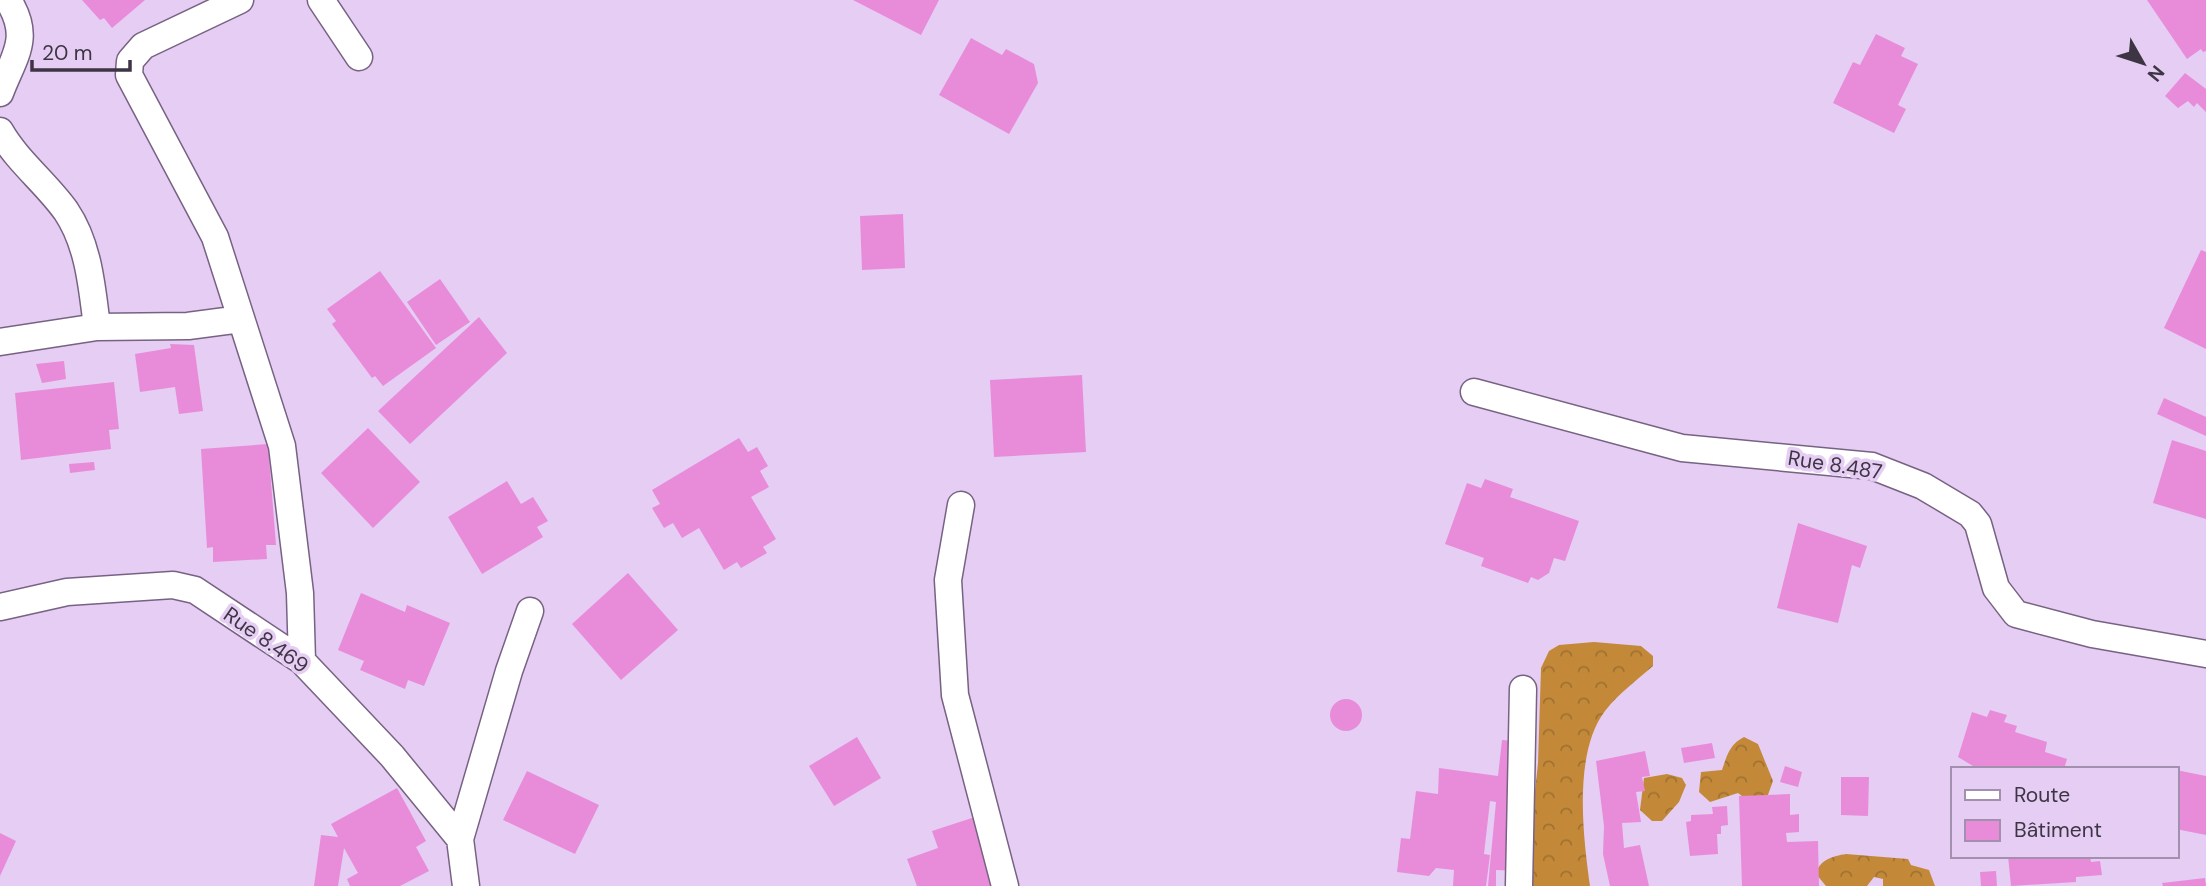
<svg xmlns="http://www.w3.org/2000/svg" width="2206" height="886" font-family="'DM Sans',sans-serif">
<defs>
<pattern id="forest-crowns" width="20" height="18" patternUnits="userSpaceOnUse" patternTransform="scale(1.75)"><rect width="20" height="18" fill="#c38938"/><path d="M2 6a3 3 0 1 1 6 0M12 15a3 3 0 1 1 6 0" fill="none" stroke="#a07131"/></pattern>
</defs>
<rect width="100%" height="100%" fill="#e5cdf4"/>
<path fill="url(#forest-crowns)" d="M1594,642l47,4 12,10v10c-16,14 -35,28 -48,45 -32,42 -22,125 -15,175h-65l13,-123 3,-95 8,-17 10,-6z
M1744,737l14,7 15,37 -8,22 -11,2 -16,-12 -28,9 -11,-10 2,-20 21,-2c5,-15 8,-26 22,-33z
M1667,774l15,4 4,7 -7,17 -17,19h-10l-12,-11 4,-32z
M1846,854l62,5 3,6 18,5 6,16h-52v-7l-9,-2 -7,9h-41l-10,-12c3,-14 17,-18 30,-20z"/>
<path fill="#e88cda" d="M82,0h63l-33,28 -8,-10 -4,2z
M853,0h86l-18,35z
M2147,0h59v51l-3,1 -2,-3 -14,10z
M1876,34l29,14 -4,8 17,8 -20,41 8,4 -12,24 -61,-30 20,-41 7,3z
M971,38l31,17 4,-6 28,15 4,19 -29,51 -70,-39z
M2185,73l21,16v23l-9,-9 -3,4 -6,-6 -10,7 -13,-12z
M903,214l2,54 -43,2 -2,-54z
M2201,250l5,2v97l-42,-21z
M380,271l56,77 -53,38 -8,-10 -3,2 -40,-54 4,-3 -9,-12z
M440,279l30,43 -34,23 -29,-43z
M479,317l28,36 -97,91 -32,-33z
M170,344l24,1 9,66 -24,3 -4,-27 -35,5 -5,-38 36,-6z
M64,361l2,18 -24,4 -6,-19z
M1082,375l4,77 -92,5 -4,-77z
M114,382l5,47 -10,1 2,19 -90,11 -6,-67z
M2164,398l42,19v19l-49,-22z
M368,428l52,54 -47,46 -52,-55z
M739,438l9,14 9,-5 11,19 -8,5 9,16 -18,10 25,42 -13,8 4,6 -26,15 -4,-6 -13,8 -25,-42 -17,10 -9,-15 -9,5 -12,-20 8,-4 -8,-14z
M2172,440l34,11v68l-53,-16z
M268,444l8,101h-10l1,14 -54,3v-15l-6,1 -6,-99z
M94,462l1,8 -25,3 -1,-9z
M1485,479l28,10 -3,8 69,24 -14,40 -11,-3 -5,15 -11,7 -7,-3 -3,6 -47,-17 3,-8 -39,-14 22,-61 14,5z
M507,481l14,23 12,-7 15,24 -11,6 6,10 -61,37 -34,-57z
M1798,523l69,23 -7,22 -8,-3 -14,58 -61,-15z
M628,573l50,57 -57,50 -49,-56z
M361,593l44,19 2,-7 43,18 -26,63 -16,-6 -3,9 -45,-19 4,-9 -26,-11z
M1330 715a16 16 0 1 1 32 0a16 16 0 1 1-32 0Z
M1990,710l17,5 -3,7 13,4 -2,6 32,10 -2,10 22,7 -3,10h-86l-20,-12 14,-45 15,5z
M857,737l24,41 -47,28 -25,-40z
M1502,740l23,2 -3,129 -26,-1v16h-8l8,-84 -6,-1 -6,53 6,1 -4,31h-33l1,-16 -18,-2 -7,8 -32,-4 4,-34 9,1 6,-48 22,3 1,-26 59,8z
M1712,743l3,15 -31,5 -3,-15z
M1645,751l5,25 -8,1 3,14 -9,1 5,30 -19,1 2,25 16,-3 9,41h-39l-7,-32 1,-28 -8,-65z
M1785,766l17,6 -4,15 -18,-5z
M2176,770l30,6v59l-30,-6z
M527,771l72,34 -24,49 -72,-34z
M1841,777h28l-1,39 -27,-1z
M397,788l29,53 -10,6 13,24 -29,15h-50l-3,-7 11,-6 -14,-25 -6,38h-24l7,-51 17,2 -7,-13z
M1790,794v21l9,-1v18l-13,1 1,9 31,-1 1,45h-77l-3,-90z
M1727,806l1,19 -7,1v8h-4l1,20 -28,2 -4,-34 5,-1v-6l22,-1 -1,-7z
M978,816l23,70h-84l-10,-27 31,-11 -6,-17z
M0,833l16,8 -16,35z
M2008,856h82l1,6 9,-1 2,14 -26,2v5l-65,4z
M1996,871l1,15h-16l-1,-14z
M2205,878l1,8h-43l-1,-3z"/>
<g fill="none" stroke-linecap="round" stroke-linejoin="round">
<g stroke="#776283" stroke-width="29">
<path id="minor" d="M240,0l-97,46 -13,15 -1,14 86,162 67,209 18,147 2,68
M321,0l38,57
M0,93c14,-37 32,-55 8,-93
M0,131c17,30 46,52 66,80 23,34 26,77 31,116
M0,342l97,-15 91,-1 53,-7
M1474,392l208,56 190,18 51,20 47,28 8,10 18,64 20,26 76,20 114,20
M961,505l-13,75 7,115 50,191
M0,607l67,-15 106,-7 22,5 107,71 90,95 68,83 6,47
M460,839l49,-168 21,-60
M1519,886l4,-197"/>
</g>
<use href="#minor" stroke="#fff" stroke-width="26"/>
</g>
<g text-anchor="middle" stroke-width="7" stroke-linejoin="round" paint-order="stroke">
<g font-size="21" fill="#3e3544" stroke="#e5cdf4">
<text transform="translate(1835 465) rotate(9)" y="7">Rue 8.487</text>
<text transform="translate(266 640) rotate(35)" y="7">Rue 8.469</text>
</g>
</g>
<rect x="1951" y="767" width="228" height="91" fill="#e5cdf4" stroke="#a290ae" stroke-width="2"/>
<rect x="1965" y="790" width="35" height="10" fill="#ffffff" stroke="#a290ae" stroke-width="2"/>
<text x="2014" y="802" font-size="21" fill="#3e3544">Route</text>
<rect x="1965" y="820" width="35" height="21" fill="#e88cda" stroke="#a290ae" stroke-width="2"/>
<text x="2014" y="837" font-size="21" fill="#3e3544">Bâtiment</text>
<g transform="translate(2143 63) rotate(129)" stroke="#e5cdf4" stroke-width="5" paint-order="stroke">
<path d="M0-5L12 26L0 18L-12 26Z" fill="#3e3544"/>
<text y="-10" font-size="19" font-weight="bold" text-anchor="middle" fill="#3e3544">N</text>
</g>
<path d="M32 60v10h98v-10" fill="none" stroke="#3e3544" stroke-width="3.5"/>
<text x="42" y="60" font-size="21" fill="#3e3544" stroke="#e5cdf4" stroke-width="5" paint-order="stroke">20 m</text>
</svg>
